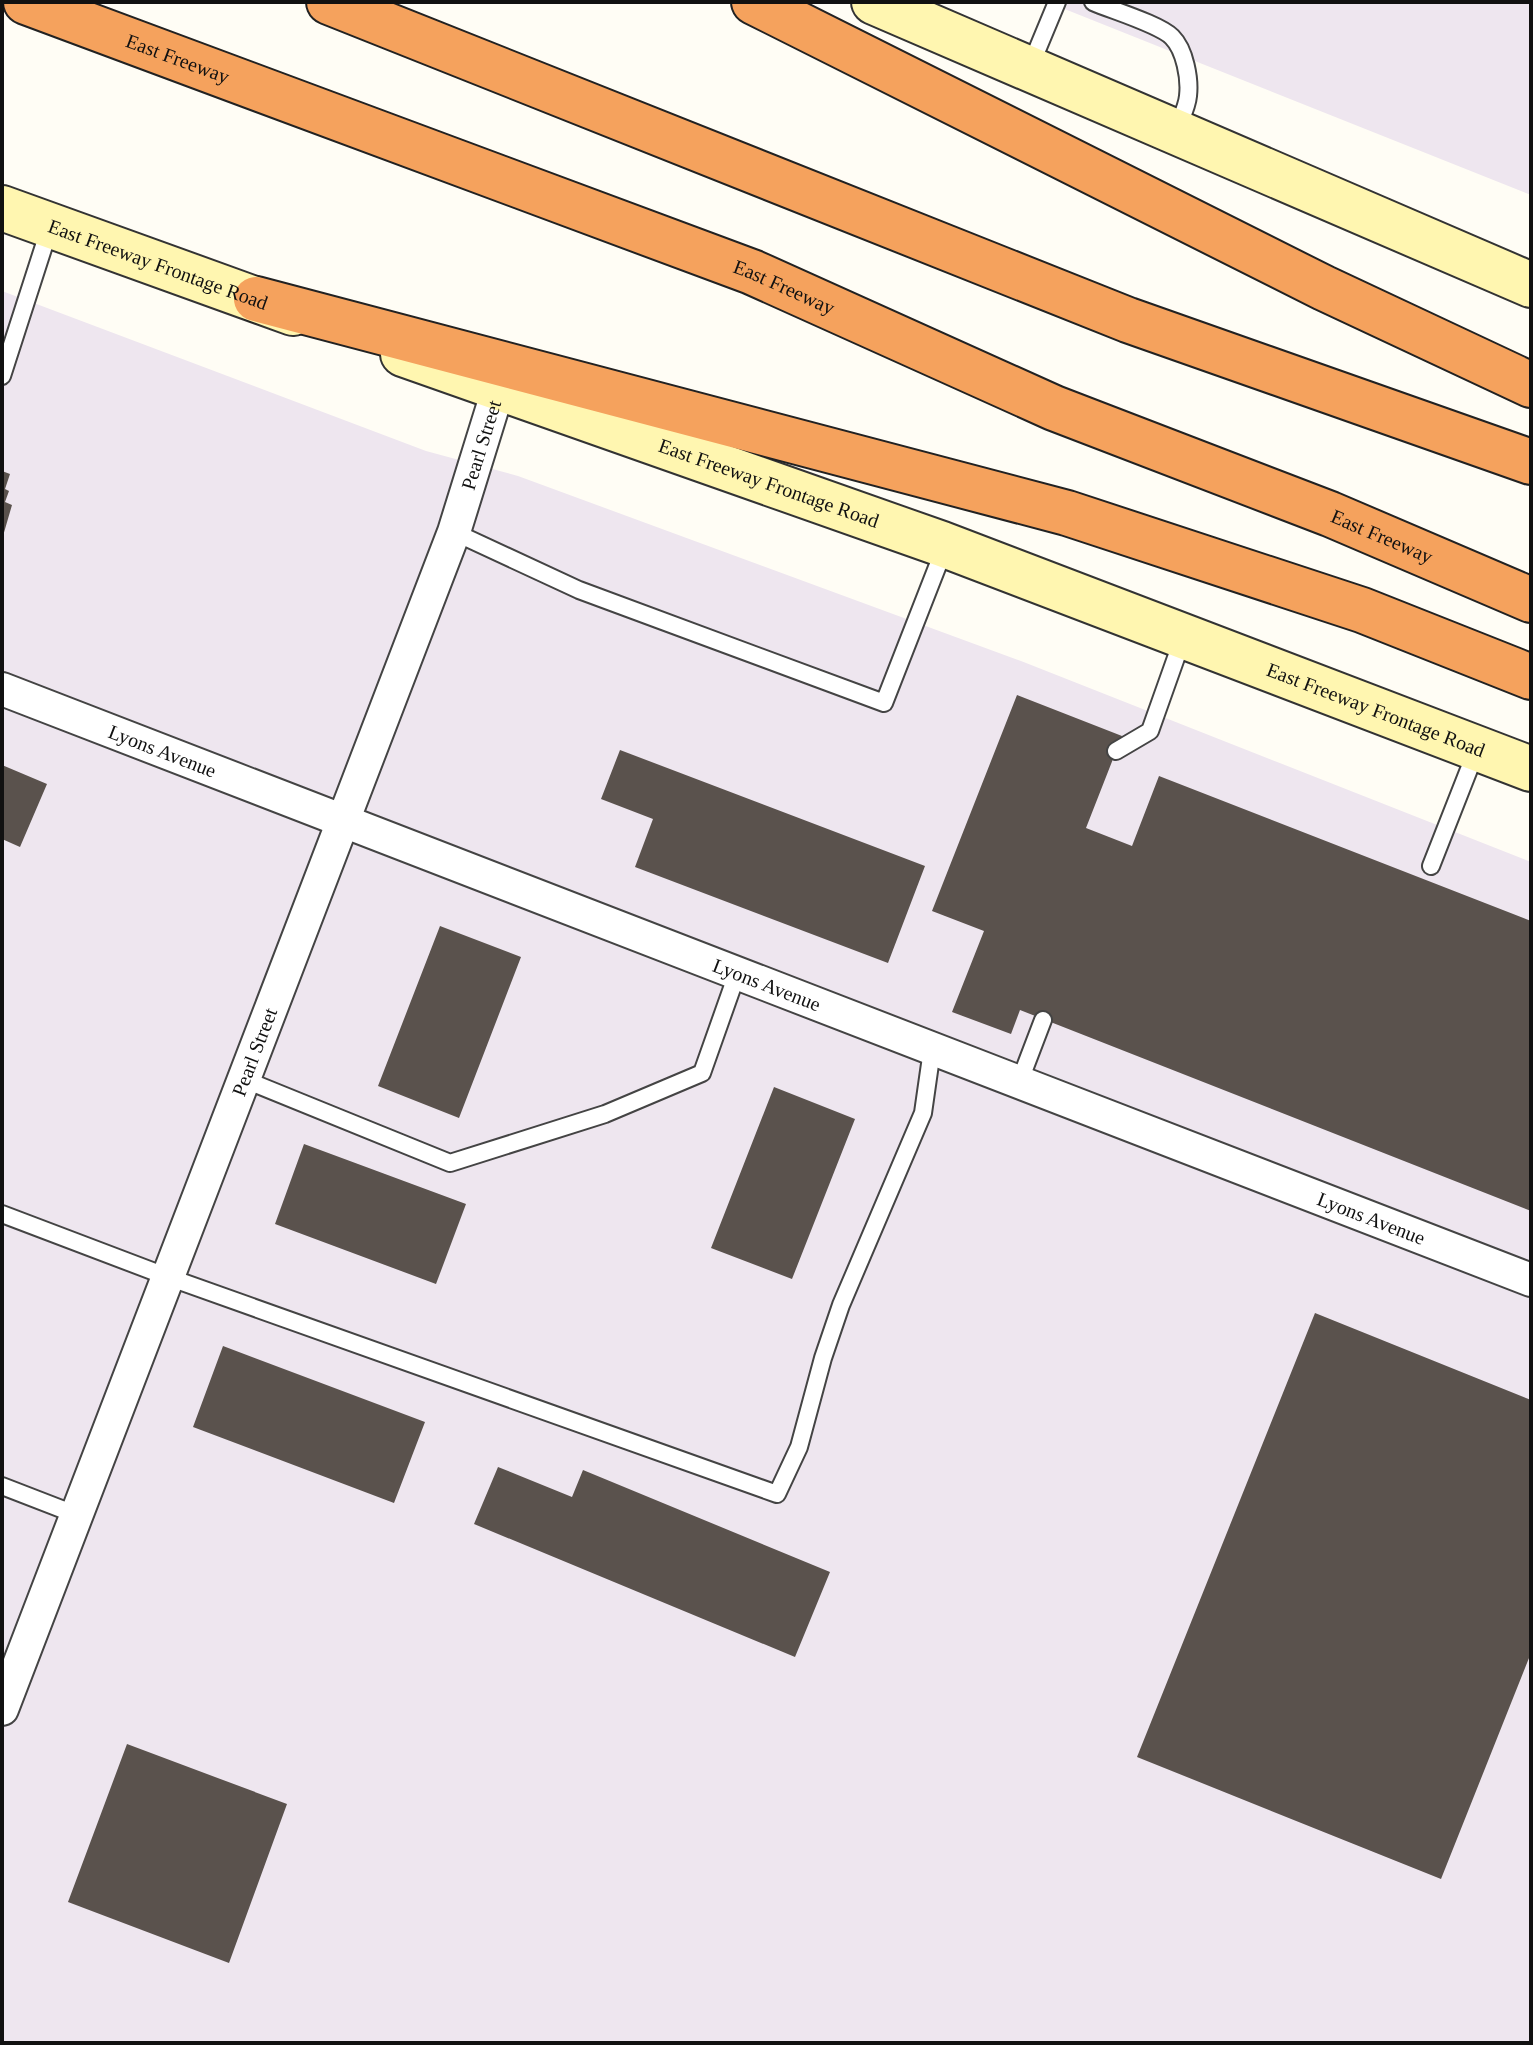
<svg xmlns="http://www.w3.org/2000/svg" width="1533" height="2045" font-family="'Times New Roman',serif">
<rect width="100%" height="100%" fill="#fffdf5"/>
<path fill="#eee6ef" d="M1047,2h484v193z
M2,291l424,160 92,25 503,185 510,201v1181h-1529z"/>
<path fill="#5a524d" d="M2,471l8,3 -5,15 4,2 -4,11 7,3 -9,31z
M1017,695l105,41 -36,92 46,18 27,-70 372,145v290l-511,-201 -9,24 -59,-22 32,-81 -52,-20z
M620,750l305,116 -37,97 -253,-96 18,-48 -52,-20z
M2,765l45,19 -27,63 -18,-8z
M440,926l81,31 -62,161 -81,-32z
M774,1087l81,32 -63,160 -81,-31z
M304,1144l162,60 -30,80 -161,-60z
M1315,1313l216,87v253l-90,226 -304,-122z
M223,1346l202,76 -31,81 -201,-76z
M498,1467l74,30 11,-27 247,102 -35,85 -321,-133z
M127,1744l160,60 -58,159 -161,-61z"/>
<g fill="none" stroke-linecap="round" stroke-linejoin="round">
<g stroke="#444" stroke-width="20">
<path id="service" d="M1093,2c18,8 66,22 79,35 13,13 18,42 16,59 -1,12 -8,24 -12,35
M1030,67l27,-65
M2,376l48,-149
M454,532l125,58 305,113 61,-156
M1116,751l34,-20 33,-93
M1431,866l46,-117
M243,1079l207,84 155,-49 97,-41 35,-99
M1019,1083l24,-63
M2,1214l166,63 609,217 22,-47 24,-89 18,-53 82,-192 9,-63
M2,1486l75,29"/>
</g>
<g stroke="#444" stroke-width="36">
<g id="minor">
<path id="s1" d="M2,689l1529,591"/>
<path id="s2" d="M2,1709l452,-1177 44,-142"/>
</g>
</g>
<g stroke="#333" stroke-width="48">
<g id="secondary">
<path d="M874,2l657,283"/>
<path id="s3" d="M2,208l291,105"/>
<path id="s4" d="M403,354l539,190 589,225"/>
</g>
</g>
<g stroke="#222" stroke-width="48">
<g id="motorway">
<path id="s5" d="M26,2l726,270 302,136 276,106 201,86"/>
<path d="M329,2l799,318 403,142"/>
<path d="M754,2l570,286 207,97"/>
<path d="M256,299l811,214 295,97 169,67"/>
</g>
</g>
<use href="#service" stroke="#fff" stroke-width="16"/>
<use href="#minor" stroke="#fff" stroke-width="32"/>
<use href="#secondary" stroke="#fff6b0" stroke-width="44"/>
<use href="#motorway" stroke="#f5a25d" stroke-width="44"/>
</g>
<g text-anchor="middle" stroke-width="8" stroke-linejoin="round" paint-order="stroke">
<g font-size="20" fill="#111" stroke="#fff">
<text dy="7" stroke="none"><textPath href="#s5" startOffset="162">East Freeway</textPath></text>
<text dy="7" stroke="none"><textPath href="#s3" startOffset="166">East Freeway Frontage Road</textPath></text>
<text dy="7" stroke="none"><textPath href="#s5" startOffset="810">East Freeway</textPath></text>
<text dy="7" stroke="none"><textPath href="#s2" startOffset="1352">Pearl Street</textPath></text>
<text dy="7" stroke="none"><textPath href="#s4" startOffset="388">East Freeway Frontage Road</textPath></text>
<text dy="7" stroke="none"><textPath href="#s5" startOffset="1458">East Freeway</textPath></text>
<text dy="7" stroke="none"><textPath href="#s4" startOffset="1036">East Freeway Frontage Road</textPath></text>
<text dy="7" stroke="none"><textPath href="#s1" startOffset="172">Lyons Avenue</textPath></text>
<text dy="7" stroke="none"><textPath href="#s1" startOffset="820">Lyons Avenue</textPath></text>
<text dy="7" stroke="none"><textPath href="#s2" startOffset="704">Pearl Street</textPath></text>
<text dy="7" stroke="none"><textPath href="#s1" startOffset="1468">Lyons Avenue</textPath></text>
</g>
</g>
<rect width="1533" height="2045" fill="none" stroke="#111111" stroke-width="8"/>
</svg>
